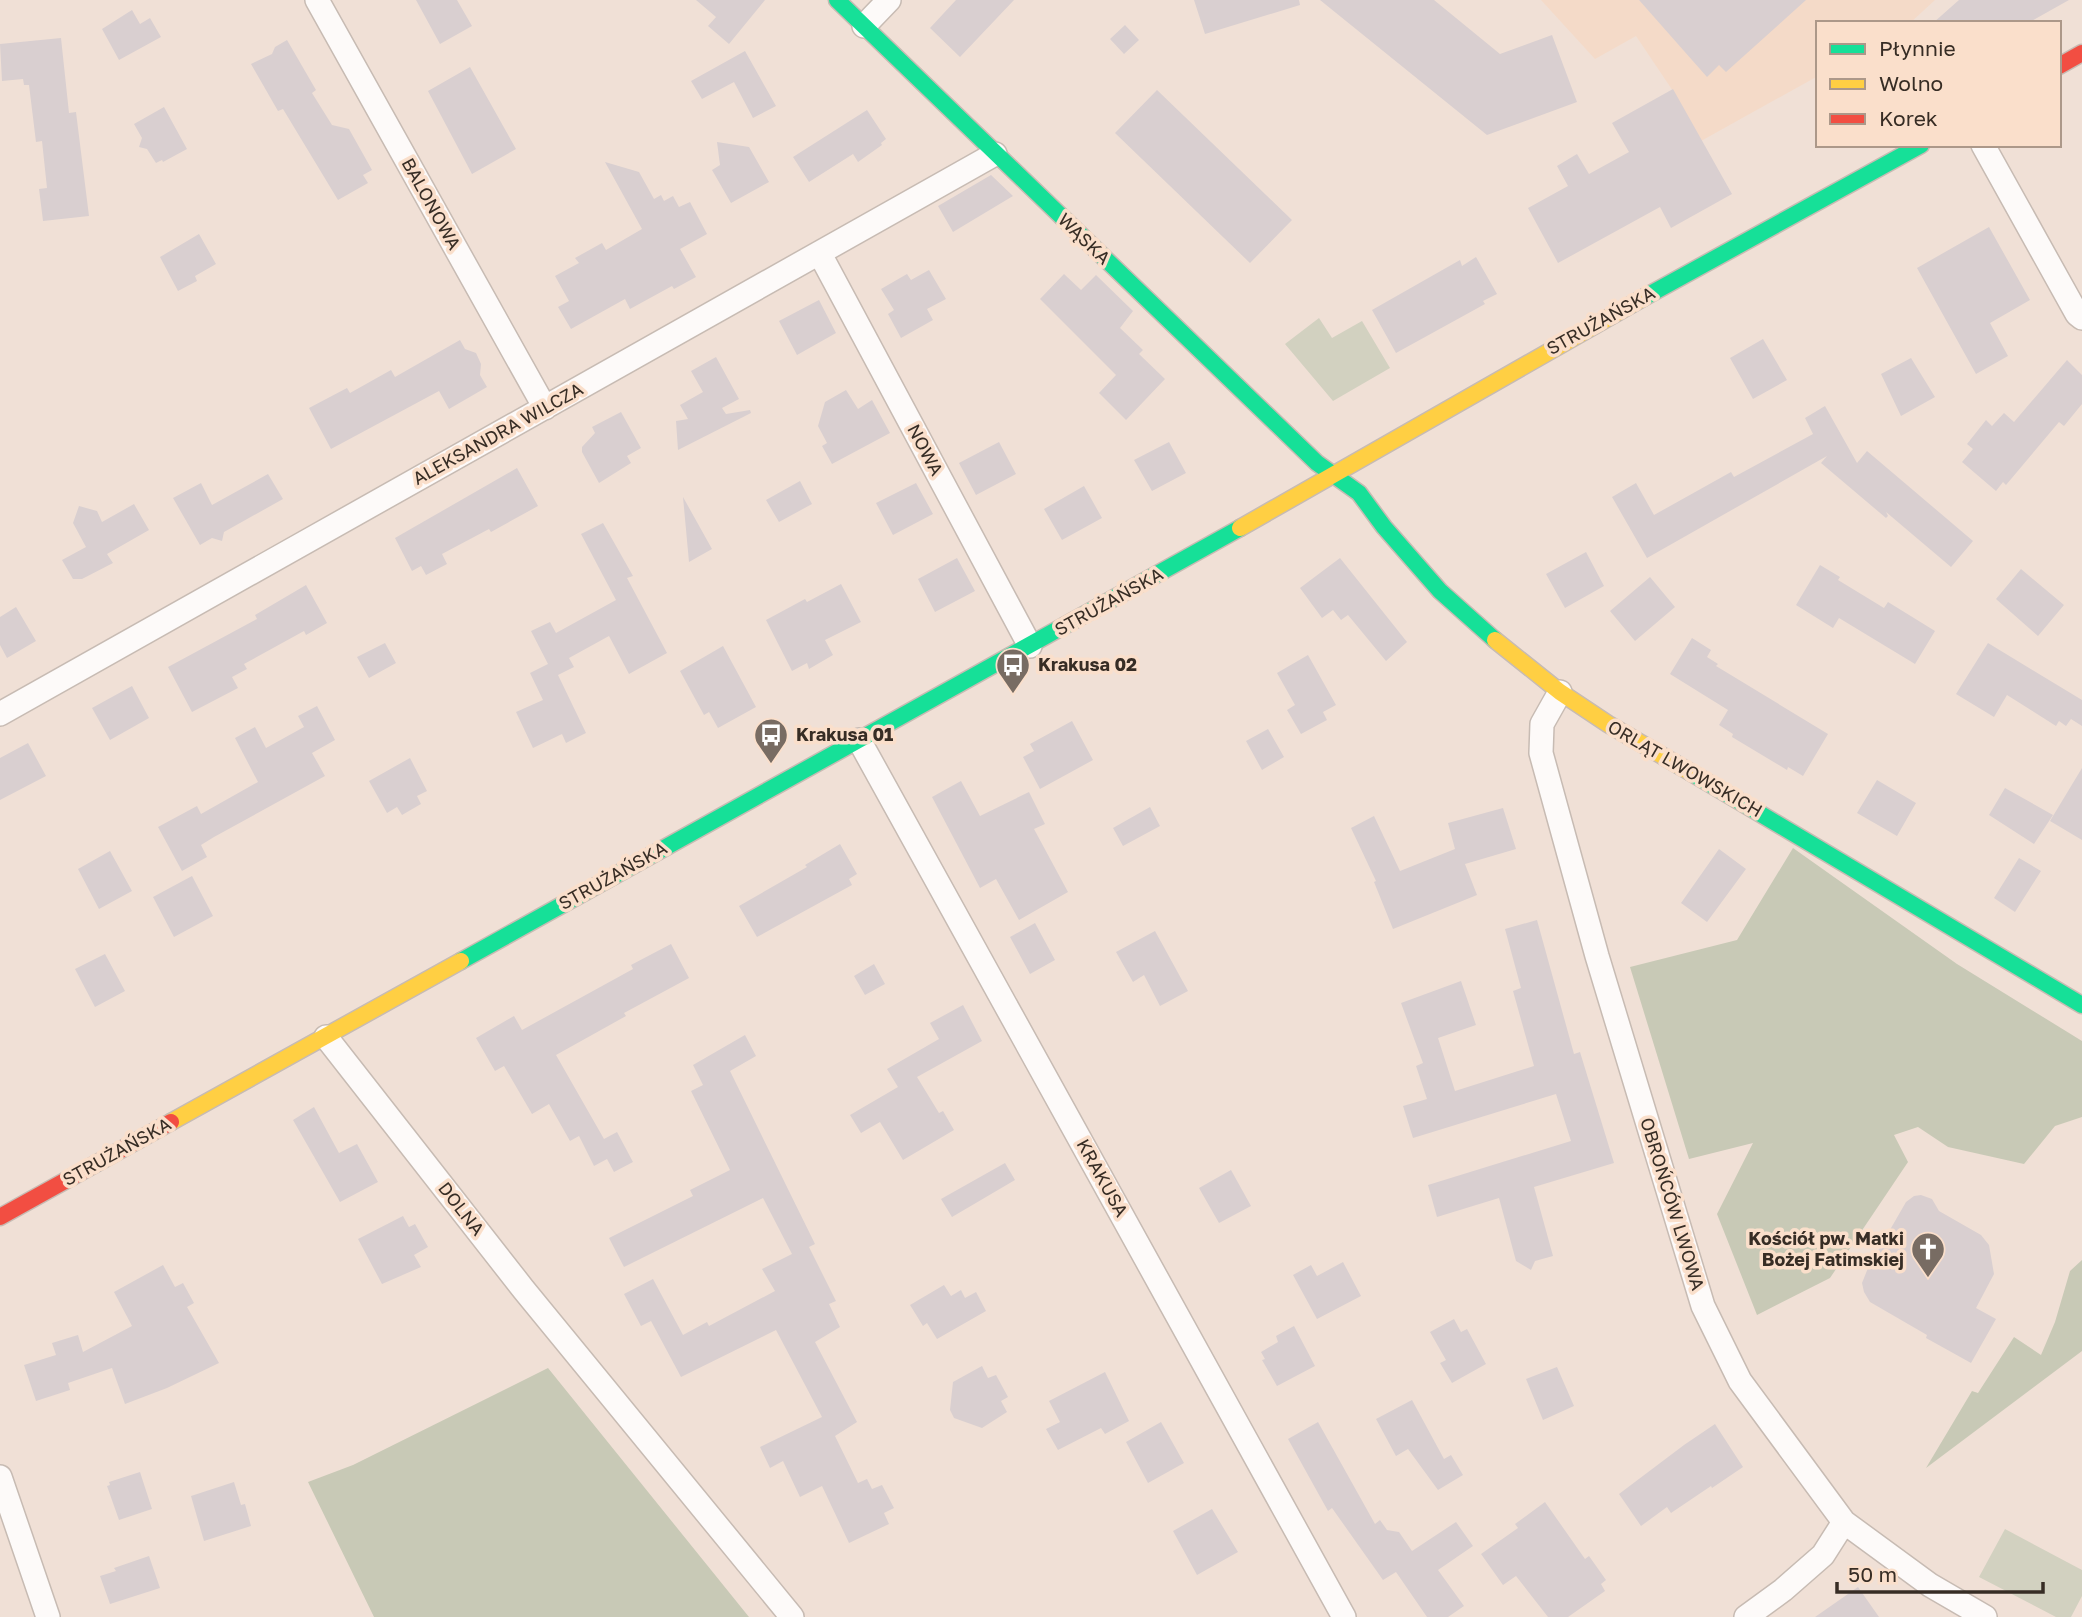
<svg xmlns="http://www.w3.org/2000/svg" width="2082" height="1617" font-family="'Golos Text',sans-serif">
<rect width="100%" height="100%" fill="#f0e0d6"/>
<path fill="#f4dac8" d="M1541,0h394l-25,23h-92v53l-117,65 -26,-47 -39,-58 -41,23z"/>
<path fill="#d2d1c0" d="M1319,318l13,20 30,-17 28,47 -57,33 -48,-57z
M2005,1529l77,41v26l-11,21h-15l-77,-40z"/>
<path fill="#c8c9b6" d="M1793,848l164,116 125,77v76l-27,9 -31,38 -76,-17 -30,-20 -24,8 14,27 -78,116 -73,37 -40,-101 36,-71 -64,16 -59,-192 107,-27z
M2082,1260v91l-156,117 46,-77 6,2 36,-56 27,18 14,-33 15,-51z
M548,1368l201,249h-375l-66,-135 45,-17z"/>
<path fill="#d9cfd0" d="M416,0h41l15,26 -32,18z
M696,0h69l-36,44 -21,-18 8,-9z
M956,0h58l-54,57 -30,-29z
M1194,0h105l1,5 -95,29z
M1320,0h114l66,54 52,-19 25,67 -90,33z
M1639,0h167l-80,72 -7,-7 -12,12z
M1959,0h110l-41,23h-95z
M132,10l8,14 10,-6 11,19 -42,23 -17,-31z
M1125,25l14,15 -15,14 -14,-15z
M61,38l8,75 7,-1 13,104 -46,5 -4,-32 8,-1 -5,-47 -6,1 -7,-57h-5l-1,-6 -21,2 -2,-37z
M287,40l29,50 -4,3 20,32 17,4 23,41 -9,5 5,8 -30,17 -55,-91 -5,2 -27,-47 21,-10 3,-7z
M745,51l31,55 -23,12 -19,-36 -32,17 -11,-18z
M470,67l46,82 -44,25 -44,-83z
M1673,89l59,105 -61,34 -11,-21 -102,56 -30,-55 40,-22 -11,-20 20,-12 12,20 40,-22 -17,-29z
M1157,90l135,130 -42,43 -135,-130z
M164,107l23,42 -24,13 -1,-2 -6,3 -9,-14 -8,-2 3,-9 -8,-14z
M867,110l19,29 -5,4 1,2 -24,17 -5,-8 -44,28 -16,-25z
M717,142l32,5 20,35 -38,21 -19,-33 8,-5z
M605,162l34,10 15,27 7,-4 3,6 9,-5 6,11 11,-5 17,32 -27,15 16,28 -22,12 -2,-3 -42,23 -5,-10 -54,30 -13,-22 11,-6 -14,-25 24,-13 -4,-5 27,-15 4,7 36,-21z
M991,175l22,21 -60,36 -15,-26z
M1989,227l41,73 -40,23 18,33 -32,18 -59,-106z
M199,234l17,30 -21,12 2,5 -19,10 -18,-34z
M1476,257l21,37 -14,7 2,3 -89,49 -24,-43 88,-50 2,6z
M929,270l17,29 -19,10 6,11 -32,18 -13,-24 6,-4 -13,-21 26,-15 4,6z
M1064,274l17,16 15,-15 37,36 -13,17 23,22 -4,4 26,25 -39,41 -27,-27 17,-18 -76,-76z
M819,300l17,33 -39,22 -18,-34z
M1763,339l24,41 -34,19 -23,-41z
M460,340l5,9 11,4 5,11 -1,11 7,12 -38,22 -10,-18 -108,58 -22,-41 38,-20 3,5 41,-23 4,7z
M716,357l23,42 -17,9 4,6 24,-4 1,3 -73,37 -2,-29 12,-2 -8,-14 23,-13 -12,-21z
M1911,358l24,39 -34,19 -20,-42z
M2067,360l15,15v29l-18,22 -5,-4 -53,63 -3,-3 -7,9 -34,-29 11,-13 -6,-5 19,-24 6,6 12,-13 10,9z
M846,390l12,19 14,-9 18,33 -58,31 -10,-18 5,-3 -9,-17 7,-24z
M1825,406l32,57 10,-12 106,90 -22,26 -65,-55 2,4 -2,2 -65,-55 6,-7 -180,102 -35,-61 24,-14 18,32 77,-43 3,5 79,-43 -8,-16z
M621,412l20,36 -14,8 4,7 -32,20 -17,-31v-5l13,-14 -3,-6z
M999,442l17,32 -40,21 -17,-32z
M1169,442l17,31 -34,18 -18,-31z
M517,468l21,38 -47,26 -2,-3 -47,25 5,10 -21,11 -5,-9 -9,5 -17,-33z
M268,474l15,25 -59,33 -2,9 -10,-3 -12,7 -27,-47 28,-15 11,22z
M800,481l12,23 -33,18 -13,-22z
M916,483l17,31 -40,21 -17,-32z
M1084,486l18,32 -40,22 -18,-31z
M683,497l29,52 -23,13z
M134,504l15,26 -42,24 6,9 -31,16h-9l-11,-19 24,-13 -13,-24 6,-17 18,5 5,11z
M603,523l30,53 -6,2 40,75 -38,21 -20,-38 -40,22 5,9 -16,8 28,58 -20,10 -4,-9 -29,14 -17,-36 27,-12 -13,-27 18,-9 -17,-33 19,-9 6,11 60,-33 -35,-66z
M1586,552l18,34 -39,22 -19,-34z
M957,558l18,33 -40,21 -17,-33z
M1340,558l67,84 -21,19 -38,-46 -7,5 -8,-10 -11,8 -22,-30z
M1820,565l20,12 -2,3 46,28 4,-6 47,29 -20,33 -76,-46 -6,10 -37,-23z
M2021,569l43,36 -26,31 -42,-37z
M1650,577l25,30 -40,34 -25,-30z
M841,584l20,38 -36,18 8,15 -24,14 -2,-6 -15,8 -26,-51 39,-21 2,3z
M306,585l21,38 -21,12 -2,-4 -60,33 3,5 -15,8 6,11 -46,24 -24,-45 89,-48 -2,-4z
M16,607l20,34 -29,17 -7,-13v-28z
M1692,638l19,12 -4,7 11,7 -2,2 112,68 -25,42 -15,-9 -1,3 -55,-33 1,-3 -14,-9 9,-15 -58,-36z
M385,643l11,20 -27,15 -12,-21z
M1988,643l94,57v26l-11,-7 -5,7 -7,-5 -3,5 -49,-31 -13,22 -38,-23z
M723,646l33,61 -38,21 -9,-16 -5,3 -24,-44z
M1308,655l28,50 -13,7 4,8 -26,14 -14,-24 8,-5 -18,-32z
M132,686l17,32 -39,22 -18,-32z
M317,706l18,34 -23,13 13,23 -111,61 -13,8 6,12 -25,14 -24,-44 39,-21 4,8 57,-32 -23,-44 20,-11 11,21 38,-21 -6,-11z
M1072,721l21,39 -53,29 -17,-32 11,-6 -4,-7z
M1268,729l16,28 -22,13 -16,-29z
M28,743l18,33 -46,24v-42z
M410,758l17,33 -10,5 4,8 -19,11 -5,-8 -10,6 -18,-32z
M2082,768v72l-32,-19z
M1877,780l39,23 -19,33 -40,-23z
M961,781l19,35 49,-24 16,32 -11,5 34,63 -49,28 -23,-41 -16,9 -48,-91z
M2005,788l48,27 -19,29 -45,-29z
M1150,807l10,19 -37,20 -10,-18z
M1503,808l13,41 -51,15 12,31 -84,34 -19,-47 2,-1 -25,-53 23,-12 26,55 55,-22 -7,-26z
M840,844l17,30 -8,5 3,6 -95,52 -18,-31 68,-39 -2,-2z
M1719,849l27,20 -39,53 -26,-19z
M110,851l22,40 -33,18 -21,-40z
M2019,858l22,13 -26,41 -21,-14z
M192,876l21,40 -39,21 -21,-40z
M1537,920l37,134 6,-2 34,111 -80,24 19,69 -18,5 -4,9 -15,-9 -17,-63 -62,19 -9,-32 143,-44 -15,-47 -143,44 -10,-32 24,-7 -11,-33 7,-3 -22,-60 60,-22 15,44 -38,13 17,53 79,-25 -21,-75 8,-3 -16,-59z
M1035,923l20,37 -25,14 -20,-37z
M1155,931l33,60 -28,15 -16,-31 -11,7 -17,-30z
M671,944l18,34 -65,35 2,3 -70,39 48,84 13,-7 16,30 -19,10 -7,-13 -13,7 -15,-30 -9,5 -21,-37 -17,10 -28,-48 -9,5 -19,-33 38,-22 8,14 111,-61 -2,-4z
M105,954l20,37 -30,16 -20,-38z
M874,964l11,20 -20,11 -11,-19z
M963,1005l19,36 -65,36 22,36 4,-2 11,19 -51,30 -23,-38 -19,11 -11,-18 48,-28 -11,-18 52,-30 -9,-16z
M745,1035l11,21 -26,15 85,173 -6,3 27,54 -7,3 11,23 -25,15 42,80 -22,14 23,47 9,-4 5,10 10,-4 12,23 -10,5 5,11 -40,19 -27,-57 -22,11 -17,-36 -13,7 -10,-21 62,-30 -46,-87 -95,47 -30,-56 -10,5 -17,-32 29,-15 30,56 24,-13 2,4 66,-35 -13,-22 30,-15 -29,-56 -139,69 -15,-29 84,-42 -3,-6 40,-20 -39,-79 12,-6 -10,-20z
M314,1107l25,46 18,-9 21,38 -38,20 -47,-82z
M1005,1163l10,17 -63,37 -11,-18z
M1231,1170l20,36 -32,17 -20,-35z
M1921,1195l11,4 7,12 42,24 8,10 5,29 -18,34 20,11 -25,44 -45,-25 1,-3 -57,-33 -6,-10 -2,-9 6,-15 38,-66 8,-6z
M403,1216l6,11 6,-3 13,23 -14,8 7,12 -39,17 -24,-45z
M1343,1262l18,34 -44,23 -24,-44 18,-10 6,11z
M163,1265l12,22 8,-4 11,20 -7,4 32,56 -52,25 -42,16 -13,-36 -44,15 2,7 -34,11 -12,-36 32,-10 -4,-12 26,-8 5,17 49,-26 -18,-34z
M944,1285l7,11 10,-6 4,8 11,-6 10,19 -49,28 -10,-16 -4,3 -13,-21z
M1454,1319l7,13 6,-3 19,35 -34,19 -12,-20 6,-3 -16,-28z
M1294,1326l21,40 -38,20 -15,-26 3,-1 -4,-7 17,-10 -2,-6z
M982,1366l6,12 8,-3 12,22 -7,4 6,11 -25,16 -28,-10 -4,-8 3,-28z
M1557,1367l17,39 -31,14 -17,-41z
M1105,1372l24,49 -24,13 -4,-6 -43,22 -12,-21 14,-7 -11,-21z
M1412,1400l32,59 7,-4 12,20 -25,15 -30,-41 -12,7 -20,-37z
M1161,1422l23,41 -36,20 -22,-41z
M1318,1422l57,102 5,-4 7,10 12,2 13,19 44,-29 17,24 -35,24 26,36 -16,11h-21l-31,-45 -13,8 -51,-72 -4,3 -40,-72z
M1715,1424l28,43 -31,21 -1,-2 -40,27 -4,-6 -26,19 -22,-32 65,-49z
M140,1472l12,37 -33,11 -12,-34 3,-1 -1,-3z
M234,1482l7,23 4,-1 6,22 -47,15 -13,-45z
M1545,1502l40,57 4,-3 17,24 -5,4 4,7 -37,26h-20l-32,-41 -13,9 -22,-31 37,-26 -3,-4z
M1212,1509l26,43 -41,23 -24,-44z
M149,1556l11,32 -50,16 -10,-28 16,-5 -2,-3z
M1858,1587l21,30h-64z"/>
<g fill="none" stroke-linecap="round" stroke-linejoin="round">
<g stroke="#c7bbb3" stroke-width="26">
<path id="street" d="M317,0l228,408
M864,26l25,-26
M1983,145l94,169 5,4
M820,254l210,392
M1560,692l-18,32 -1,29 56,203 106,350 37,75 104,141 86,63 55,32
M0,714l995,-560
M859,740l485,877
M326,1037l198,253 268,327
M0,1477l48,140
M1746,1617l37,-27 40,-35 21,-33"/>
</g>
<g stroke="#c7bbb3" stroke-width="19">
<path id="fast" d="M837,0l480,463 42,30 25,34 56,64 55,49
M1643,298l278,-153
M1690,772l392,233
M461,961l779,-433"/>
</g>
<g stroke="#c7bbb3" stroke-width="19">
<path id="slow" d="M1240,528l403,-230
M1495,640l65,52 48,32 82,48
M171,1122l290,-161"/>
</g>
<g stroke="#c7bbb3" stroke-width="19">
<path id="jam" d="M2059,66l23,-13
M0,1217l171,-95"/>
</g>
<use href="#street" stroke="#fdfaf9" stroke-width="23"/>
<use href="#fast" stroke="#16e098" stroke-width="16"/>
<use href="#slow" stroke="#ffcf43" stroke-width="16"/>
<use href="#jam" stroke="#f24e42" stroke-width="16"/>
</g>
<defs>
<g id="bus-pin" transform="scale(1.75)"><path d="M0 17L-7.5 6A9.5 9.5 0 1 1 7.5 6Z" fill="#786c63" stroke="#fadfcb"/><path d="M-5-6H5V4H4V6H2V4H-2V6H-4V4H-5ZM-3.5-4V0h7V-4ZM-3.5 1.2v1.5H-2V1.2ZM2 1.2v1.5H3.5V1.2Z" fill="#fff"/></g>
<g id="church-pin" transform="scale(1.75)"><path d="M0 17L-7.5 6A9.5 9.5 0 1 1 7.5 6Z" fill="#786c63" stroke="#fadfcb"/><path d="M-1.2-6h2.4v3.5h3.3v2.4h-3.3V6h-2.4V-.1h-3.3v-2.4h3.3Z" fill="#fff"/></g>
</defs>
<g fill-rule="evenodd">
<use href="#bus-pin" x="1013" y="665"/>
<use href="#bus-pin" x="771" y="735"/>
<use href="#church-pin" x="1928" y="1249"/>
</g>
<g text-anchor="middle" stroke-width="7" stroke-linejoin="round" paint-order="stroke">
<g font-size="18" fill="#372d25" stroke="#fadfcb">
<text transform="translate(431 204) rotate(61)" y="6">BALONOWA</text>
<text transform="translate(1084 239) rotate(44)" y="6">WĄSKA</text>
<text transform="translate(1601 321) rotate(-29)" y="6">STRUŻAŃSKA</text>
<text transform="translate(498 434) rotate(-29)" y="6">ALEKSANDRA WILCZA</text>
<text transform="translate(925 450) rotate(62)" y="6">NOWA</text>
<text transform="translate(1109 602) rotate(-29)" y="6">STRUŻAŃSKA</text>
<text transform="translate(1685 769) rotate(30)" y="6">ORLĄT LWOWSKICH</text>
<text transform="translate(613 876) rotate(-29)" y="6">STRUŻAŃSKA</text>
<text transform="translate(117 1152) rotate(-29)" y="6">STRUŻAŃSKA</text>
<text transform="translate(1102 1178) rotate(61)" y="6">KRAKUSA</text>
<text transform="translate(1672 1204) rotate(73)" y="6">OBROŃCÓW LWOWA</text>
<text transform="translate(461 1209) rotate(52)" y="6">DOLNA</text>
</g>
<g font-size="18" font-weight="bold" fill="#372d25" stroke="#fadfcb" text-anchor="start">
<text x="1038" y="671">Krakusa 02</text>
<text x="796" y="741">Krakusa 01</text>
<text x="1904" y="1245" text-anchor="end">Kościół pw. Matki<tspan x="1904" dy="21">Bożej Fatimskiej</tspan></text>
</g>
</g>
<rect x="1816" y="21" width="245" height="126" fill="#fadfcb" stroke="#ac9889" stroke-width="2"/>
<rect x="1830" y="44" width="35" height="10" fill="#16e098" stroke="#ac9889" stroke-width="2"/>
<text x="1879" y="56" font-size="21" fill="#372d25">Płynnie</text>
<rect x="1830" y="79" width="35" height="10" fill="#ffcf43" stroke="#ac9889" stroke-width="2"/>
<text x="1879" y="91" font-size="21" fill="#372d25">Wolno</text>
<rect x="1830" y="114" width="35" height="10" fill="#f24e42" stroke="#ac9889" stroke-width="2"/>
<text x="1879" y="126" font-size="21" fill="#372d25">Korek</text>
<path d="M1837 1582v10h206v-10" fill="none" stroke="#372d25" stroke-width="3.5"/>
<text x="1848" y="1582" font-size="21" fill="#372d25" stroke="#fadfcb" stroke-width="5" paint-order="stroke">50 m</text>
</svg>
